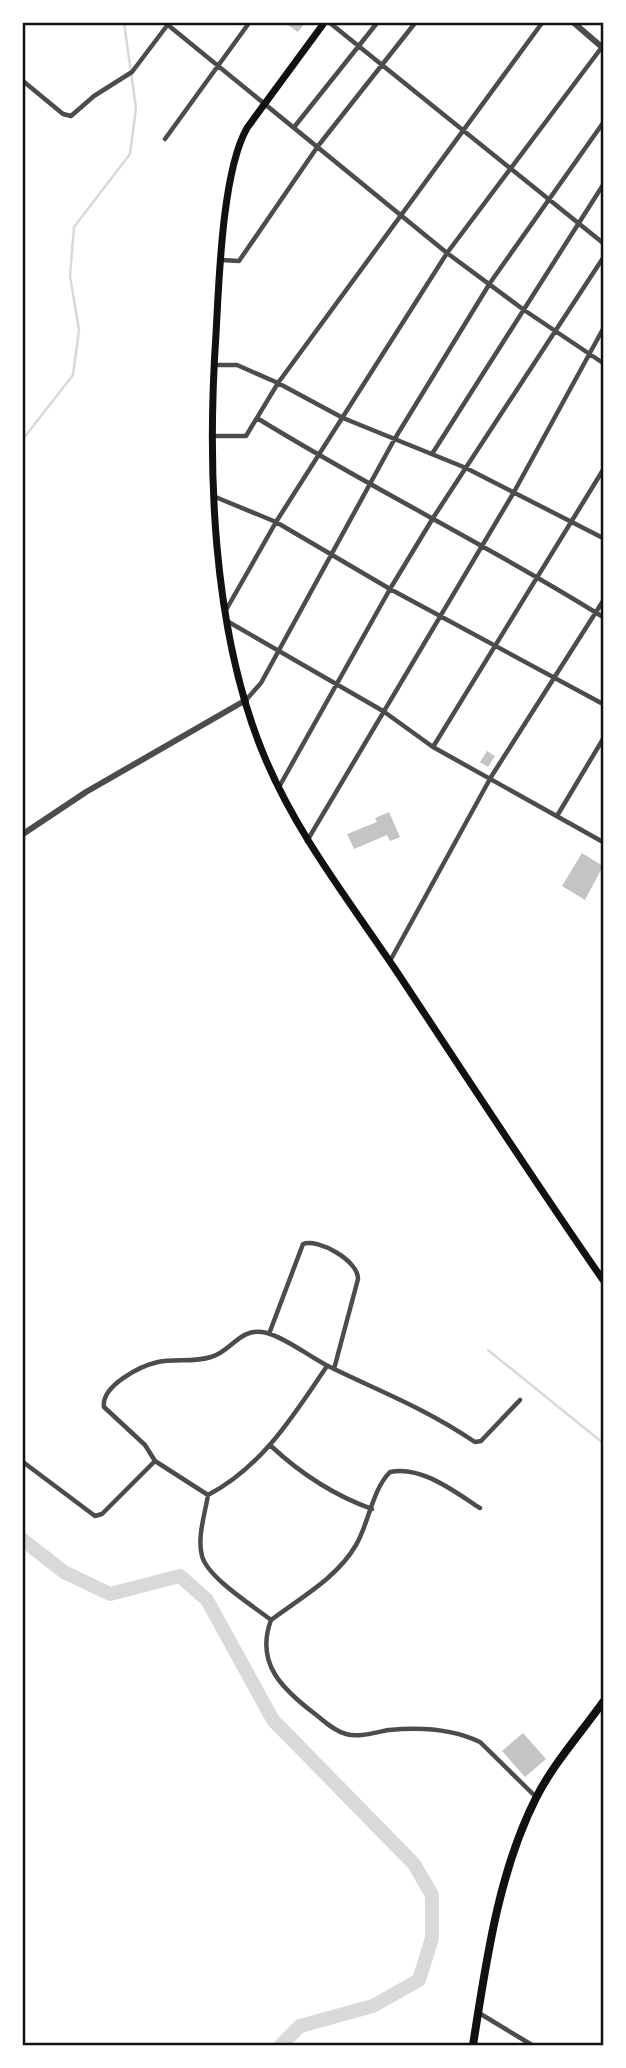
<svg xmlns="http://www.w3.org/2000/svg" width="626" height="2068" font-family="Cabin,sans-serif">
<rect width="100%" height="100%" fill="#fff"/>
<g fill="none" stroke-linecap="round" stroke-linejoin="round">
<path stroke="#d9d9d9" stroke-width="2.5" d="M23,439l50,-64 6,-45 -9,-54 4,-49 56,-73 6,-46 -12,-85
M488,1350l115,93"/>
<path stroke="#d9d9d9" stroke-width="14" d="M23,1540l41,32 46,22 70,-18 27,24 66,120 141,144 18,31v43l-13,42 -46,26 -73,20 -19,19"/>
</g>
<path fill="#c4c4c4" d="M285,23h20l-7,9z
M487,751l8,5 -7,11 -8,-5z
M389,812l11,25 -10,4 -3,-6 -33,14 -7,-15 30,-12 -2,-4z
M582,853l21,13 -18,34 -23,-14z
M523,1733l23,26 -21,18 -23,-26z"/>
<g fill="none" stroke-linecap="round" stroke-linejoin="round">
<path stroke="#4c4c4c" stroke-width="4.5" d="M330,23l273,220
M168,25l279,228 77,57 79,53
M23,81l40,33 8,2 23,-20 38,-24 37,-49
M295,126l82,-103
M165,139l84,-116
M221,260l18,1 79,-115 97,-123
M214,365h23l41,18 65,35 123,50 137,70
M257,418c113,70 233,128 346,199
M213,436h33l32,-53 264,-360
M432,454l171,-269
M213,496l63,26 114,67 213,115
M226,610l50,-88 171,-269 155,-206
M227,621l156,90 50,36 170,95
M246,700l15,-17 133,-243 96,-157 113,-160
M433,747l170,-277
M279,787l111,-198 43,-71 170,-260
M557,816l46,-77
M307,841l207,-349 89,-163
M390,961l101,-184 112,-176
M269,1334l34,-90c15,-6 56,17 55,35l-24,90
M271,1446c30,28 62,49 101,63
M23,1462l72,54 7,-2 53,-53
M208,1495c54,-28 86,-80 119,-129
M480,1508c-25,-16 -59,-43 -90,-36 -18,18 -21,51 -34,73 -19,33 -56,53 -85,75 -16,43 11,69 44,94 9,7 19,17 31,20 13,4 30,-2 43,-4 30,-3 64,-1 91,12l56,55
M271,1620c-19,-15 -63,-42 -69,-64 -5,-19 3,-42 6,-61l-53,-34 -10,-16 -41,-38c-3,-21 36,-41 54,-45 17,-4 35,1 53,-5 22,-6 28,-31 56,-24 21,6 41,23 61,33 53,26 97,42 147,76l6,-1 39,-41
M479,2013l53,32"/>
<path stroke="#4c4c4c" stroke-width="6" d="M574,23l29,25
M23,834l63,-42 160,-92"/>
<path stroke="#111" stroke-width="7" d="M324,23l-77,105c-25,44 -28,153 -31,206 -9,133 -4,295 47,419 32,79 85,146 132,216 69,104 137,209 208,311"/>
<path stroke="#111" stroke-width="8" d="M473,2045c13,-82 25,-172 63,-247 17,-34 45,-65 67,-96"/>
</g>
<rect width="626" height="2068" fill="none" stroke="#ffffff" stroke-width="49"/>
<rect x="24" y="24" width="578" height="2020" fill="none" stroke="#111" stroke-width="2.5"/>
</svg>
